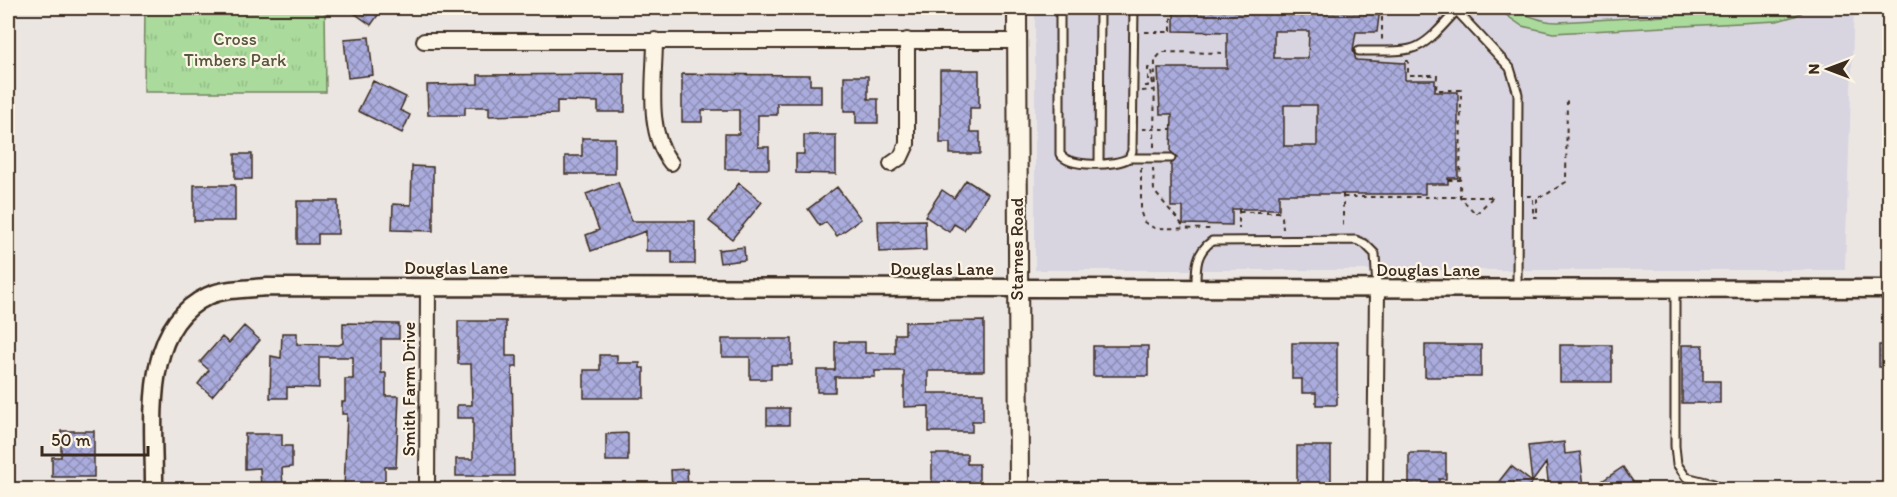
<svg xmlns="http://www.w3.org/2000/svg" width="1897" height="497" font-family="Itim,sans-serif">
<defs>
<pattern id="park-tufts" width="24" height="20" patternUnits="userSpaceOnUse" patternTransform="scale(1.5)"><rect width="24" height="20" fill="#aadb9c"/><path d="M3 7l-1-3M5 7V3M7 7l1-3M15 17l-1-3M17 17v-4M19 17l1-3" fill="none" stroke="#93bc86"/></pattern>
<pattern id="building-cross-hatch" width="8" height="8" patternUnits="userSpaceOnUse" patternTransform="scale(1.5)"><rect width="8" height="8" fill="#aaacdd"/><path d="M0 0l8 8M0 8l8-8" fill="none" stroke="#8c8cb3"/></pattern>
</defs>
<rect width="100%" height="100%" fill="#ece6e3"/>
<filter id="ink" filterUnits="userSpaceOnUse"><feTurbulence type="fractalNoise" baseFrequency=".0167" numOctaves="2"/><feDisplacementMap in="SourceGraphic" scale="12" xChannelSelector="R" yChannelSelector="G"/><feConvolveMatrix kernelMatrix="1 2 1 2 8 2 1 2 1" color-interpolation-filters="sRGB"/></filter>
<g filter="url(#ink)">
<path fill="#d8d5e1" d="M1035,8h819l-9,262h-810z"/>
<path fill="#aadb9c" stroke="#72825d" stroke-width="1.5" d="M1496,8c22,-1 37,14 62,14l252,-14 -15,8 -18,5 -224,12 -31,-7z"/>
<path fill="url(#park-tufts)" stroke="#72825d" stroke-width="1.5" d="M145,8h180l1,84h-182z"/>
<path fill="url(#building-cross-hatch)" stroke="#3b2a1e" stroke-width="1.5" fill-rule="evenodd" d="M347,8h36l-12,17z
M1174,8h206l-3,24h-21l-3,18 3,10 49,3v17h30v12h23v86h-10v6h-23v10h-146v15h-47v16l-49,-1v-17h-12v-43l6,-7 -6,-5 1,-38h-12l-2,-46h69v-36l-53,-1zM1274,31h35l-1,27h-34zM1284,105h33v41h-33z
M369,37l4,38 -25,3 -4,-39z
M940,70h39v38h-9v24h10v22h-30v-11h-10z
M625,74v38h-27v-10l-41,-1v13l-68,2v-9h-24v8h-37l-1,-30 51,-1v-9z
M682,74l128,1v10h11v18h-44v12h-19v32h11v22h-44v-35h14v-24h-37v12h-20z
M844,76h24v23h10v24h-22v-12h-12z
M373,81l33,16 -6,13 10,5 -8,18 -44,-22z
M804,135h32v39l-40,-1v-19h8z
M582,138h33v36h-50v-18h17z
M235,154h17v25h-17z
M412,166l21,1v64l-41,-1 1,-26 18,1z
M966,180l22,14 -24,36 -10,-6 -5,8 -24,-16 17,-26 12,8z
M618,182l14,39h63v43h-23v-13h-26v-20l-55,20 -5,-16 13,-5 -13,-36z
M739,183l23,19 -30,37 -23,-18z
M194,185h41v36h-41z
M837,187l24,32 -24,17 -11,-14 -6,4 -12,-17z
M297,201h41v33h-20v10h-21z
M925,220l1,30 -47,2 -1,-31z
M744,247l1,13 -25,3 -2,-13z
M458,321h48v35h11v11h-5l2,109h-58v-17h17v-41h-16v-13h15l-1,-41h-13z
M984,321v50h-56v22h55v28h-11v11h-43v-26l-25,1v-36h-29v6h-40v15h-18v-22h18v-28h30v11h30v-19h10v-12z
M343,323l56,1v15h-18v34h5v23h13l-3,71h-11v22h-41l3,-75h-5v-12h3v-23h8v-22h-34v31l-32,-1v11h-17l1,-42 10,2 1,-25h15v11l42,1 4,-2z
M244,326l16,14 -48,56 -14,-12 11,-14 -9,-8 22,-25 7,6z
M722,339h70v26h-21v14h-21v-22h-28z
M1292,343h45v62h-21v-12h-14v-14h-10z
M1425,345h56v32h-56z
M1560,345h52v37h-52z
M1682,345h21v36h17v22h-38z
M1879,345h11v22h-11z
M1093,346h55v30h-55z
M600,355h17v8h23v5h4v30h-60v-28h16z
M767,408h22v17h-22z
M61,431h33v46h-42v-20h9z
M628,433v28h-22v-27z
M245,434h37v12h10v21l-10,1 1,21h-22l-1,-21 -15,1z
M1564,442l1,12 15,-2 4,35 -35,2 -3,-26 -19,26h-34l18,-23 21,16 -4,-36z
M1297,446h34v42h-34z
M1409,453h37v26h-7v10h-30z
M932,454h35v10h12v25h-47z
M1623,467l15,22h-48z
M687,469l1,20h-16l-1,-19z"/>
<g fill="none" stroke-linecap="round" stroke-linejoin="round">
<g stroke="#3b2a1e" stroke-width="11">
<path id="service" d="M1060,8v146c9,14 56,12 69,4l3,-7 2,-143
M1454,8l56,60 8,26 -1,193
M1359,51c59,0 58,4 98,-41
M1129,158h42
M1099,163l1,-155
M1196,287c0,-19 -1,-34 16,-46l144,-1 9,4 10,10 2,35
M1675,289v157l2,18 9,13 28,7"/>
</g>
<g stroke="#3b2a1e" stroke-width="18">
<path id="minor" d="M655,40c0,39 -10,91 16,123
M424,41h593
M891,164l10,-7 6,-13v-104
M427,490l1,-202
M1375,490l2,-201"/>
</g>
<g stroke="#3b2a1e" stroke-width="21">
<path id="tertiary" d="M154,490c1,-62 -15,-162 54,-194 18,-8 40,-7 59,-9l1623,2"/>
</g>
<g stroke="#3b2a1e" stroke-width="22">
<path id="secondary" d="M1017,8l2,482"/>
</g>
<path stroke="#3b2a1e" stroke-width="2" stroke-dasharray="4.5 4.5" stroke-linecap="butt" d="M1382,8v33
M1145,32h26v-24
M1406,61h2v14h29l-1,15h25l-1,107 16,17 17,-17
M1145,86h3v-18h3l2,19
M1142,91l12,-1
M1142,129h30
M1154,147l1,-87 7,-8 65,1
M1141,168v45l3,9 10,6 56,1
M1153,168l1,23 31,37
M1448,180h12
M1343,194v36
M1527,196h6v21h4v-21h7l22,-14 1,-84
M1343,197h150
M1239,209v20
M1239,212h39l4,5 1,12
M455,490c16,-6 79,-10 92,0"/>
<use href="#service" stroke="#fcf5e5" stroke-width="7"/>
<use href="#minor" stroke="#fcf5e5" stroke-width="14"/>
<use href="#tertiary" stroke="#fcf5e5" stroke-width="16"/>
<use href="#secondary" stroke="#fcf5e5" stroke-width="18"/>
</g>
</g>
<g text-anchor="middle" stroke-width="4.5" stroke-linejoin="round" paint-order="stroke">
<g font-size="18" fill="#57563e" stroke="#fcf5e5">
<text x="235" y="45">Cross<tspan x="235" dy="21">Timbers Park</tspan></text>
</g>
<g font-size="18" fill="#3b2a1e" stroke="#fcf5e5">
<text transform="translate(1017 249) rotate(-90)" y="6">Starnes Road</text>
<text x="456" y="274">Douglas Lane</text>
<text x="942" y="275">Douglas Lane</text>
<text x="1428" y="276">Douglas Lane</text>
<text transform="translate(409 389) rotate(-90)" y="6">Smith Farm Drive</text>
</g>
</g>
<rect width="1897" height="497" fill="none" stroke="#fcf5e5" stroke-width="30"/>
<rect x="15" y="15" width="1867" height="467" fill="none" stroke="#3b2a1e" stroke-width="2" filter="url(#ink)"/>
<g transform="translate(1828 69) rotate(270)" stroke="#fcf5e5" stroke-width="4.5" paint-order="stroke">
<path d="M0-4.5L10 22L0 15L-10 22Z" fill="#3b2a1e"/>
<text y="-9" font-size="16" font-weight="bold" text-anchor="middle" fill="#3b2a1e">N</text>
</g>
<path d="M42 446v9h106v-9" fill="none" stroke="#3b2a1e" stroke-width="3"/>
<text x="51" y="446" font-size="18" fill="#3b2a1e" stroke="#fcf5e5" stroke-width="4.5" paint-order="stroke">50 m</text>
</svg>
